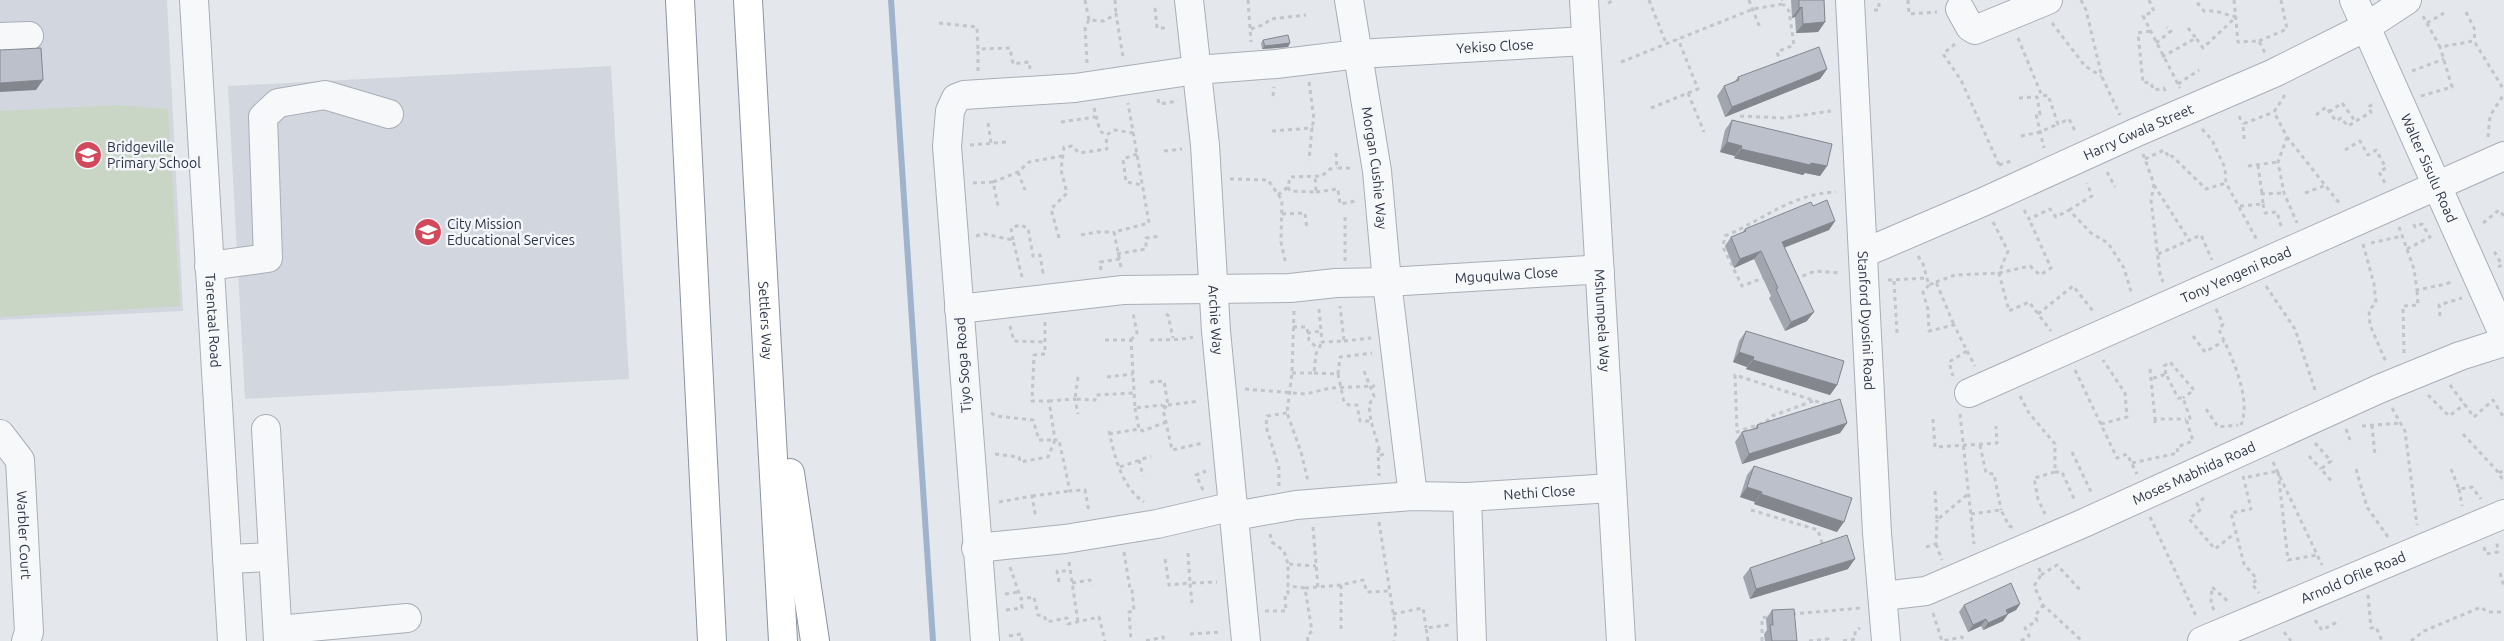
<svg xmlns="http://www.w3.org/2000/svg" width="2504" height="641" font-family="Ubuntu,sans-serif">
<rect width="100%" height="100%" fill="#e4e7ec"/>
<path fill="#d2d6de" d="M0,0h167l16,311 -183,9z
M611,66l18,313 -384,20 -17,-313z"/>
<path fill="#c9d6c5" d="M119,105l49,4 12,197 -180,11v-206z"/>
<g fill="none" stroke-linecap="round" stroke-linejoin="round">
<path stroke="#9fb4cc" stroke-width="6" d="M891,0l42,641"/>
<g stroke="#a9aeb7" stroke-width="30">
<g id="minor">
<path id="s1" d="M194,0l38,641"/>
<path id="s2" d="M1189,0l16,145 11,186 30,310"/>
<path id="s3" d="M1349,0l28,171 10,111 26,214"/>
<path id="s4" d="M1584,0l37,641"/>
<path id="s5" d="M1850,0l27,533 9,108"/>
<path id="s6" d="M2354,0l150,336"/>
<path d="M1960,9l10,18 5,3 73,-30"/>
<path d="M0,37l29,-1"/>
<path id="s7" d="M1864,253l119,-51 154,-70 137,-59 92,-46 41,-27"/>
<path d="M209,266l59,-8 -5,-141 15,-14 47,-8 64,19"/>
<path id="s8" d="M959,309l164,-19 167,-2 46,-5 51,-1 201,-12 12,2"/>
<path id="s9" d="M1969,393l535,-237"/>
<path d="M266,429l12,212"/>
<path id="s10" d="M0,434l20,26 9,172 -3,9"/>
<path d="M1467,497l5,144"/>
<path id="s11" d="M1235,516l61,-11 50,-4 67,-5 54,1 145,-9"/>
<path d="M976,548l89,-9 92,-15 77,-18"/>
<path d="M227,559l46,-2"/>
<path id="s12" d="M1883,596l43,-5 158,-68 295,-134 81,-33 44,-14"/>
<path d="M278,630l129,-12"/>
<path id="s13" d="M985,641l-38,-495 3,-35 6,-13 8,-3 111,-7 121,-18 80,-6 82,-10 228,-13"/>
<path id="s14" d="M2202,641l302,-127"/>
</g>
</g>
<g stroke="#8b94a3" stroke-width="30">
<g id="highway">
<path d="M680,0l32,641"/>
<path id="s15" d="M748,0l35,641"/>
<path d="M790,473l25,168"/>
</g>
</g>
<path stroke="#c2c5cb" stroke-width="3" stroke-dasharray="4 4" stroke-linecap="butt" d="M1085,0l4,20 15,1 12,-7 7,43
M1115,0l1,14
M1248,0l3,42
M1649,0l17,43
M1749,0l11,28
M1908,0l1,14 28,-2
M2081,0l5,10 16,67 18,38
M2149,0l5,11 -11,5 37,72
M2234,0l4,42 21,-1 6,12
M1608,3l7,-3
M1155,8l2,20h11
M1874,10h5v-10
M2466,12l9,18 -1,11
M2423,16l17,31 34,-6 30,49
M939,23l38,4 1,22 32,-1 3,16 16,-2 1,7
M2052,23l33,43 16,10
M2427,23l17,-10
M2188,28l8,10
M1251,29l14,-5 5,-5 36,-4
M2150,31l-12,2 5,50 7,-1 4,8 10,-2 2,5
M2018,38l24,58 6,-1 10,29 11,-5 7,14
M2259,41l28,-12 -6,-29
M2156,43l15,-12 -4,-4
M1955,44l-12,10 18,26 39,87
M2162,57l34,-19 7,10 33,-31 -21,-6h-11l-9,-11
M1621,62l132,-53 30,-5 -1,-4
M1087,63l-2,-36 4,-7
M1781,64l-4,-12 17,-7 -5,-34 -6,-7
M978,71v-22
M2412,71l32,-12
M1309,82l5,37 -2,9
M2178,84l21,-14
M1688,93l16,39
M2285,95l-11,17 13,25 53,67
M1273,96l1,-9
M2421,96l31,-9 -12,-40
M2019,98l18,-1 3,17h-4l8,34
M1158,99l1,5 19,-3
M1094,108l6,23 6,4 9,-5 18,3
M1651,108l47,-19 -20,-50
M2329,112l13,-9 14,19
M2316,115l10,-8 10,14 5,-3 7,8 23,-14 -3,-5 7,-4
M1740,116l43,2 48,-7
M2239,116l4,8
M1061,122l34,-5
M988,123l3,20
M2202,129l10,11 13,28 1,15 31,57
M1272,131l40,-3 -3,32
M2021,136l19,-4 18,-8
M2287,137l-9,25 6,31 13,30
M2488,137l2,-21 14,-22
M2244,139l-1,-15 31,-12
M970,145l37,-3
M2345,150l15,-9 8,14 8,-5 10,18 -7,4 6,11
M1164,151l18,-2
M1336,153l1,15h11l5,3
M1137,154l-14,5 3,23 17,3
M2143,154l11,30 -3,16 9,74 3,8
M2145,159l19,-9 6,8 2,-2 34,33 20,-6
M1999,165l12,-4
M2258,165l4,29
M2248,166l30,-4
M1018,172l7,18
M2107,172l8,15
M1230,179l38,1 14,20 -1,42 5,23
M993,182l25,-10 11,-10 33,-6
M973,183l20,-1 5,24
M2154,185l35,55
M1288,187l2,4 26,1 -1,-16
M1316,192l22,-3 2,15 16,-3
M2305,193l21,-8
M1278,195l10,-8 2,-10 32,-1 8,-7 7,-1
M2263,204l2,9 12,-1 5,18
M2240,206l23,-2 -1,-10 22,-1
M2024,210l5,9 21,-10 6,8 13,-7 22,23 17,10 16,25 8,27
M2069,210l23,-14 -5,-13
M1282,214l23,-1 2,17
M1993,222l15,29 -9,22 10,38 20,-9 22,29
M2483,223l16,-13 5,6
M2399,227l15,42 3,21 29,-6 7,-3
M1081,235l16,-3h17
M976,236l8,-2 29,6 9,37
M1059,238l-8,-29 16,-16 -6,-23 3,-23 8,-1 7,7 28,-4 -1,-14
M1013,240l-2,-12 9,-3 8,3 5,28 7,-1 3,18 -2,1
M2371,243l31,-7
M2363,244l11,40 2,19 -7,7 1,15 16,37
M2407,249l23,-12 -8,-13 -7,3 -2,-5
M1117,254l29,-5v-11l15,-2
M2158,254l43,-19 11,25
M1918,256l5,8 6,21 7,-3 18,43
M1345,261v-47
M1121,267l-7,-35 35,-9 -21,-120
M2498,267l4,-2 -7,-12 5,-3
M1101,270l-1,-8 20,-3
M1766,277l-24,9 -19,-39 2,-11c40,-17 66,-42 111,-44
M1795,279l20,-8 25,2
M1888,280l39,-2
M1894,281l3,52
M1936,282l19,-7 44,-2 31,-7 10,9 11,-7 -22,-49
M1929,285l-6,7 5,18 1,21 25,-6 13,26 -18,11 4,14
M2266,286l29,43 21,64
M1319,309l3,33 22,-1 -4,-35
M2216,309l7,15 -4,6c12,25 33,68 22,95
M1294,311l-2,62 -5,40 14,39 7,29
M1166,314l2,1 5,23
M2038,314l35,-28 20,25
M2440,316l-1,-11 23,-7
M1045,322v32l-11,1 -2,46h17l6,39h4l11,51 15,-1 4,22
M1010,326l4,15 31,1
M1293,327h14l2,13 9,9
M1307,333l14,-2
M2193,336l12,16 19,-11
M1105,340h26l4,68 26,-3 4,2
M1131,340l6,-7 -4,-20
M1150,340c15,-1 29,1 43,-3
M1344,341l27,-3
M1967,351l8,15
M2404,353l-1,-47 15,-1 -1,-15
M2150,369l5,50h31
M2075,370l42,88 10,-4 10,20
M1364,371l10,25 -5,9 2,16
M1292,373h22l2,-19 6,-12
M1314,373l24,1 6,28 5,3h8l3,16h11l10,34 4,-1
M1338,374l2,-17 32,-4
M2166,374l-2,-8 6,-4 24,28 -11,8
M1078,377l-3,22 20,1 1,-5 38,-2
M1107,377l26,-3
M1150,382l14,-1 4,24 -5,4 9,41 31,-7
M2450,385l24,32 19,-17 11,18
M1245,389l61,5 24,-6 45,-2
M2428,395l21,21 16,-12
M2020,396l9,17 26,31v28l-21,6 4,21 7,15
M1049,401l26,-2 3,15
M1813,401l-41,15 -6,6 -29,10 -2,-57 93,30
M1168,405l31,-4
M1135,408l4,21
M2392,408l13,23 12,94
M2206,409l12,18 20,-2
M991,413l5,3 37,4 6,20h16l-7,17 -28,5 -1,-5 -24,-3
M1960,414l14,130
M1933,419l2,28 62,-4 -1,-17
M2155,419v7
M2101,424l26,-7 -2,-24 -22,-33
M2372,425l3,31
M2362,426l39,-3
M2346,429l4,11
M1109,431c5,24 13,57 35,71
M1109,434l30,-5 4,2 23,-9
M2463,434l36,39 5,10
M2315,443l16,18 -10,8 12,14
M1980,445l6,28 8,1 7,36
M1378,449l1,27
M2072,452l20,42
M2309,456l12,13
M1139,460l4,16
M2273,462l49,103
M2132,463l46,-10 -1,-6 16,-6 -7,-22 4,-1 -7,-20h-5l-12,-24 -15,5
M1120,467l31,-11
M2356,469l11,38 21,30
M2451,469l8,20 13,-2 9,12
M2055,472h7l13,29
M2499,473l5,-3
M2243,476l8,33 -20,4 13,51 13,15 -5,5 7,9
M2248,477l30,-6 10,89 29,-5
M1279,486v-18l-13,-42 1,-10 20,-3
M2459,489l3,17
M1203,490l-7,-15 10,-4
M1935,491l2,29 31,-26
M1032,496l38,-5
M2204,498l-7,6 4,5 -12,10 26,30 20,-16
M999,502l33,-6 4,22
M1751,510l67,20 5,16
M1971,514l30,-4 8,16 4,1
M2150,517l47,101
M1379,522l17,109 -2,10
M1313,527l5,61
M1270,534l2,8 12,9 4,13
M1936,544l6,16
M1926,547l10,-3 1,-24
M2484,547l2,7 12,-2 -1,-9
M1124,552l6,37h2l2,22 -5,1 2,29
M1188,553l2,30 27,-1
M1165,559l4,26 21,-2 2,20
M1069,562l9,60
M1010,567l11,32 13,-2 4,18 6,1 3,6 20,-4 1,6 31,-7 6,24
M2039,568l2,7 -7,11 9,19 39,36
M2500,573l4,14
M2041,575l16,-10 25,27
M1059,582l-2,-11h13
M1072,583l18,-3 1,6
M1341,585v46
M1305,588l36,-3 22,-5 4,12 23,-1
M1005,594l14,-2
M2368,595l3,33 5,-1 6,14
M1006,610l16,-2 -1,-9
M2214,610l-3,-7 1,-16 18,16
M1265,611h21l-1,-17 3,-1v-7
M1933,613l9,28 20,-4 1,4
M1393,614l30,-6 3,20
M1792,614l69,-6
M2315,620l7,10 15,-8
M2284,632l7,9
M1190,634l32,-2
M1009,636l12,-2 1,7
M1146,641l17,-4 1,4
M1308,641l-1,-5 5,-5 -7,-43 -17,-2v-22l28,2
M1428,641l-2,-13 23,-3
M1762,641v-23l9,-2
M1809,641l19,-2v2
M1843,641l12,-2v-8l5,-3
M2021,641l8,-5 -4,-8 12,-7 -2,-5 8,-11
M2411,641l13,-10 57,-24 6,5h17"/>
<use href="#minor" stroke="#f7f8fa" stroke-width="28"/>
<use href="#highway" stroke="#fff" stroke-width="28"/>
</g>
<path fill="#a1a5ae" d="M1791,0h33l1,22 -7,10 -22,1 -1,-16 -3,1z
M1263,40l27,3 -2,4 -26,2 -1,-6z
M1827,69l-7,10 -95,38 -8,-21 7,-10 11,-5 3,-4z
M1732,120l95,46 -7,10 -15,-3 -2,2 -69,-17 1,-2 -15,-4 5,-22z
M1813,206l22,15 -6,9 -45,18 23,73 -22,10 -16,-33 2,-2 -17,-37 -20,9 -9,-22 6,-9 11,-4 3,-4z
M1746,331l91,54 -7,10 -84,-26 1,-2 -14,-5 6,-21z
M1847,423l-7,10 -98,31 -7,-22 7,-10 13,-4 2,-3z
M1754,466l83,66 -83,-28 1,-2 -15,-5 7,-22z
M1750,568l98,1 -98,30 -7,-22z
M2020,604l-4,6 -8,4 -5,7 -20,9 -2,-4 -13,6 -9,-20 5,-7z
M1772,610l25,31h-32l-1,-7 3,-4 -1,-11z"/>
<path fill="#83868d" d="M1802,7l-7,10 -3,1 7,-10z
M1825,22l-7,10 -22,1 7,-9z
M1290,43l-2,4 -26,2 3,-3z
M1827,69l-7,10 -95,38 7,-10z
M43,80l-7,10 -36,2v-9z
M1727,142l15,4 -7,10 -15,-4z
M1741,149l70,14 16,3 -7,10 -15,-3 -2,2 -69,-17z
M1835,221l-6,9 -54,21 7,-9z
M1761,251l-7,8 -20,9 6,-9z
M1814,312l-7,9 -22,10 6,-9z
M1739,352l15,5 -7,10 -14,-5z
M1753,360l84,25 -7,10 -84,-26z
M1847,423l-7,10 -98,31 7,-10z
M1747,487l15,5 -7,10 -15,-5z
M1761,494l83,28 -7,10 -83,-28z
M1855,559l-7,10 -98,30 6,-10z
M2020,604l-4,6 -14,7 4,-7z
M2008,614l-5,7 -20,9 5,-7z
M1986,619l-5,7 -13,6 5,-7z"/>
<path fill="#bbc0ca" stroke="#83868d" d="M1799,0h25l1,22 -22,2 -1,-17 -3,1z
M1288,35l2,8 -25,3 -2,-6z
M1819,47l8,22 -95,38 -8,-21 15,-6 -1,-3z
M41,48l2,32 -43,3v-33z
M1732,120l100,24 -5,22 -16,-3 -1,2 -69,-16 1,-3 -15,-4z
M1827,200l8,21 -53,21 32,70 -23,10 -15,-33 2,-1 -17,-37 -21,8 -9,-22 15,-6 -1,-2 66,-27 2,4z
M1746,331l98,30 -7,24 -84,-25 1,-3 -15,-5z
M1840,399l7,24 -98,31 -7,-22 16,-4 -1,-3z
M1754,466l98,32 -8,24 -83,-28 1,-2 -15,-5z
M1847,535l8,24 -99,30 -6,-21z
M2011,583l9,21 -14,6 2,4 -20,9 -2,-4 -13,6 -9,-20z
M1794,609l3,32h-25l-2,-16h3l-1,-15z"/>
<defs>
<g id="school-disc" transform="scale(1.4375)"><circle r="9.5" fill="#d1495b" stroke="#f4f6f9"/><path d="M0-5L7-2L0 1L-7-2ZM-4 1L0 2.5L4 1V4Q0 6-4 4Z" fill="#fff"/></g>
</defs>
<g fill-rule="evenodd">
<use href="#school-disc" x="88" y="155"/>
<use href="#school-disc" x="428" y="232"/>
</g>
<g text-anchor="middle" stroke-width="5" stroke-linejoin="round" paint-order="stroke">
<g font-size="14" fill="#2b3445" stroke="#f4f6f9">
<text dy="5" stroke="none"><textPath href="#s13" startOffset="1088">Yekiso Close</textPath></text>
<text dy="5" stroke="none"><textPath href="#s7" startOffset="300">Harry Gwala Street</textPath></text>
<text dy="5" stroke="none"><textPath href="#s3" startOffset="170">Morgan Cushie Way</textPath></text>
<text dy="5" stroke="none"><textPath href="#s6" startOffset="184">Walter Sisulu Road</textPath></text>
<text dy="5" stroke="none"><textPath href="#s8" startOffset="549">Mguqulwa Close</textPath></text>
<text dy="5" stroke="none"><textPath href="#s9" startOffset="292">Tony Yengeni Road</textPath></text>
<text dy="5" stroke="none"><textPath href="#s15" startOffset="321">Settlers Way</textPath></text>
<text dy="5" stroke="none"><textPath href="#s4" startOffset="321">Mshumpela Way</textPath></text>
<text dy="5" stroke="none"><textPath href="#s1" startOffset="321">Tarentaal Road</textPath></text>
<text dy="5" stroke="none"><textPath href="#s2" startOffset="321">Archie Way</textPath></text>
<text dy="5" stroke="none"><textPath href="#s5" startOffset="321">Stanford Dyosini Road</textPath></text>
<text transform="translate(963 365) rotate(-94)" y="5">Tiyo Soga Road</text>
<text dy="5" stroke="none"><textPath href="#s12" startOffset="336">Moses Mabhida Road</textPath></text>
<text dy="5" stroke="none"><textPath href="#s11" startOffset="306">Nethi Close</textPath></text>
<text dy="5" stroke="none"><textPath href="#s10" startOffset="108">Warbler Court</textPath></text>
<text dy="5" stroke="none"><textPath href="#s14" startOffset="164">Arnold Ofile Road</textPath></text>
</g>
<g font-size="14" fill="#2b3445" stroke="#f4f6f9" text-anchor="start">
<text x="107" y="152">Bridgeville<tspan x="107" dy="16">Primary School</tspan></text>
<text x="447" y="229">City Mission<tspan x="447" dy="16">Educational Services</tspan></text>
</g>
</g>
</svg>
